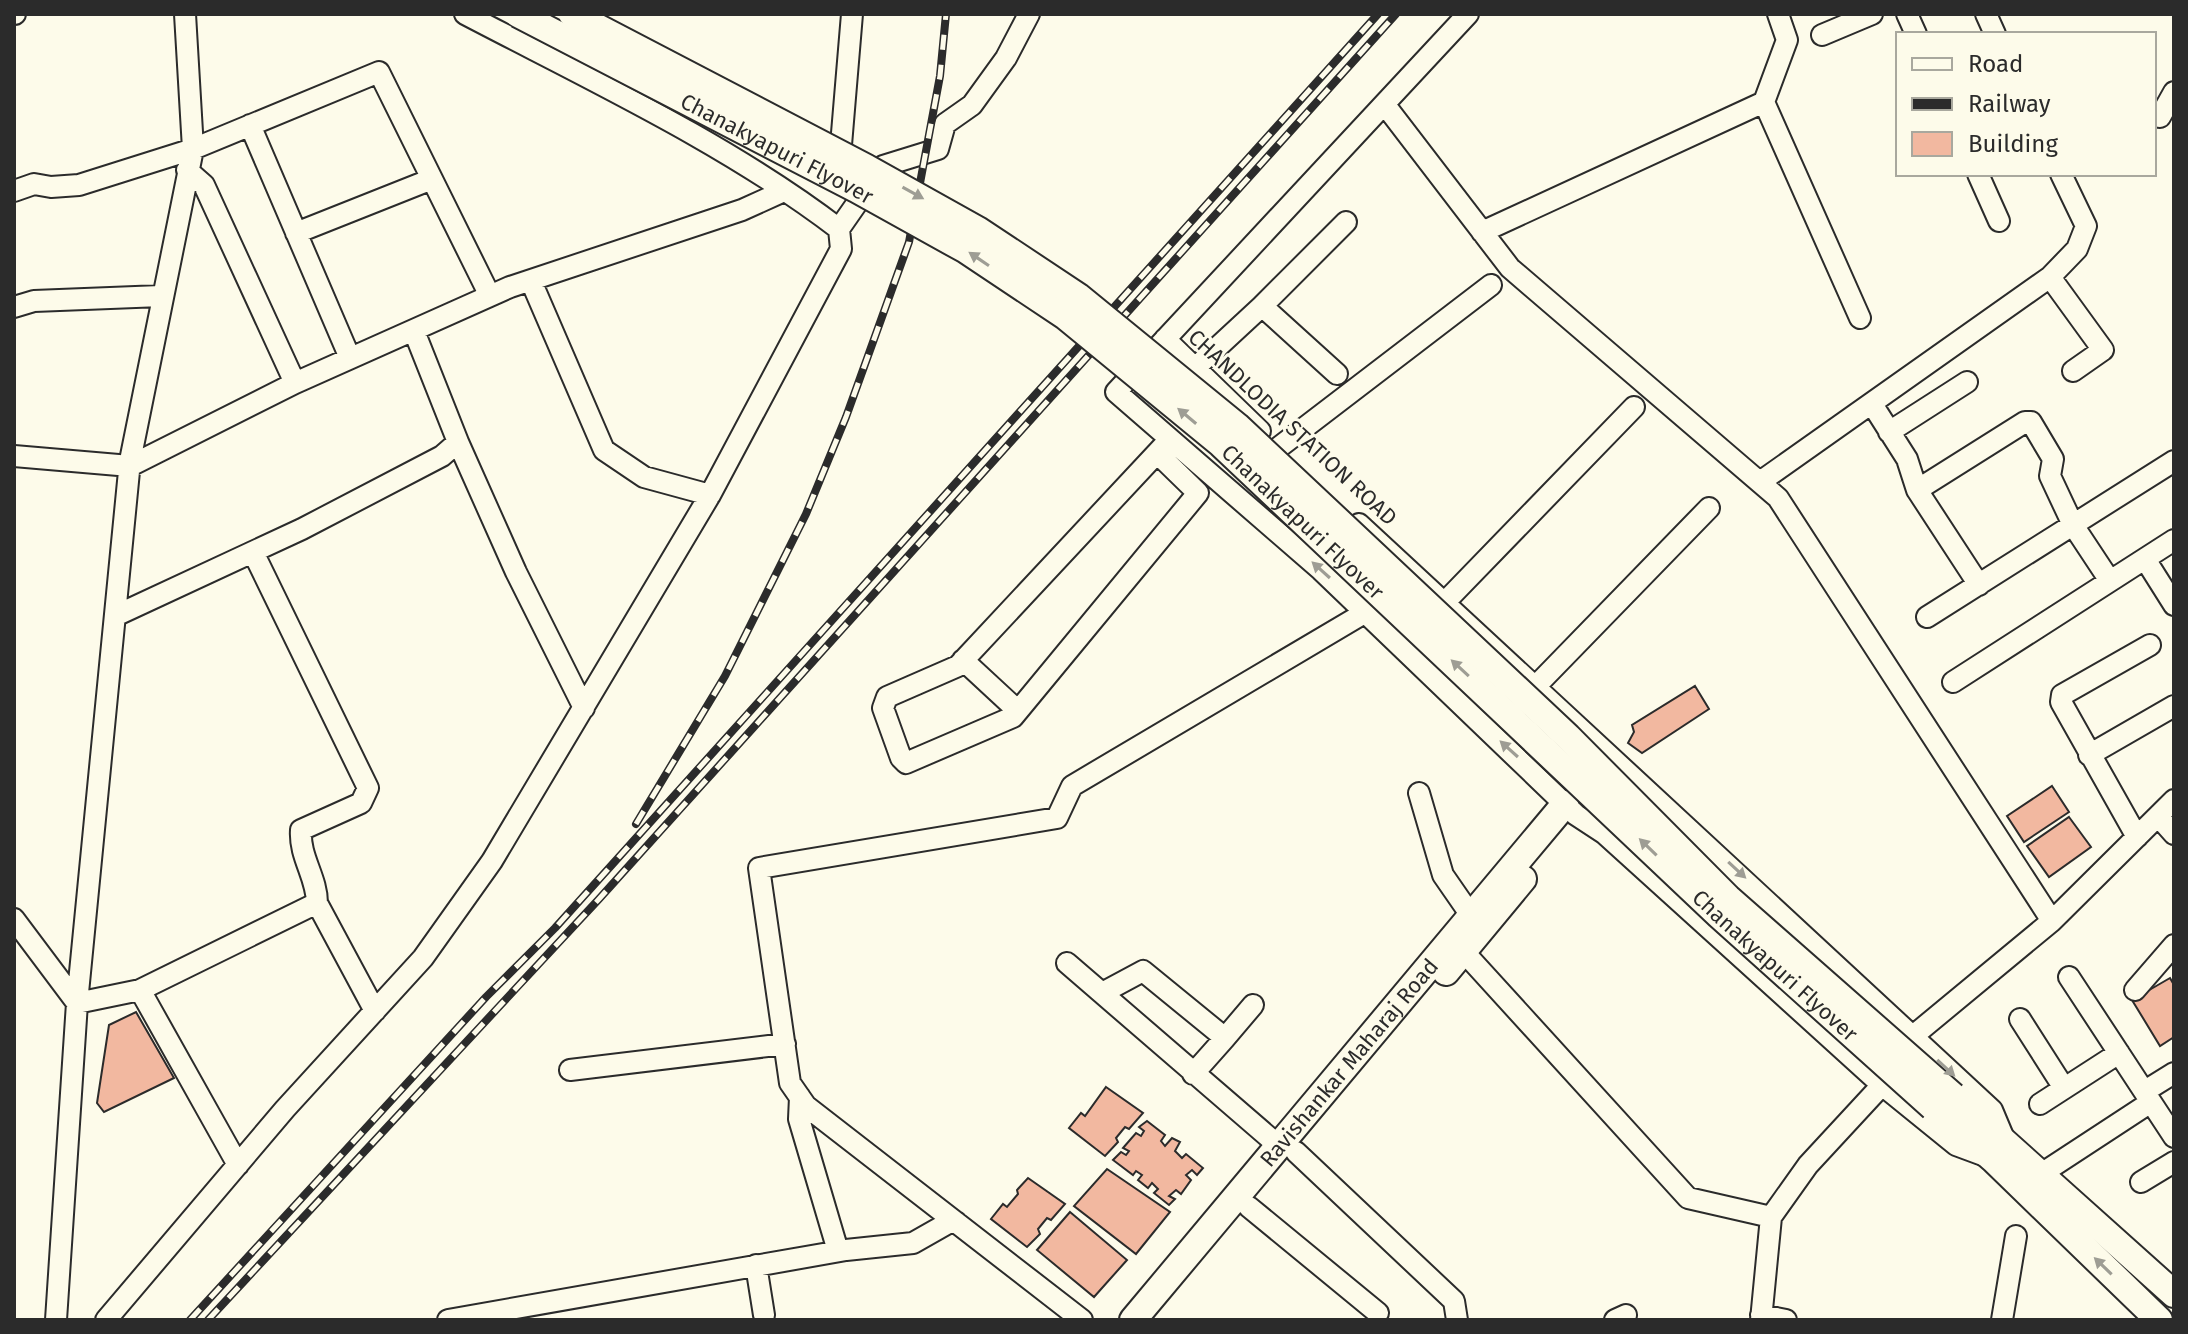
<svg xmlns="http://www.w3.org/2000/svg" width="2188" height="1334" font-family="'Fira Sans',sans-serif">
<rect width="100%" height="100%" fill="#fdfbea"/>
<path fill="#f2b8a0" stroke="#2b2b2b" stroke-width="2" d="M1695,686l14,23 -67,44 -14,-10 6,-11 -2,-7z
M2052,786l17,26 -45,30 -17,-26z
M2069,817l22,30 -42,30 -22,-31z
M2170,978l4,7v52l-14,9 -28,-46z
M136,1012l38,66 -70,34 -7,-9 12,-78z
M1106,1087l37,26 -14,16 -4,-2 -9,11 2,4 -13,14 -36,-28 12,-15 4,3z
M1147,1121l18,14 -4,6 4,5 7,-8 8,4 -5,9 7,7 4,-4 17,14 -6,7 -5,-5 -6,5 5,5 -10,14 -5,-4 -7,6 6,3 -6,6 -15,-12 4,-4 -6,-6 -4,5 -10,-8 4,-5 -6,-4 -3,4 -20,-15 8,-8 5,3 3,-4 -6,-3 13,-15 5,3 3,-5 -5,-4z
M1107,1169l63,43 -34,42 -62,-48z
M1028,1178l37,26 -14,16 -4,-2 -9,11 2,5 -13,13 -36,-28 12,-15 4,3 11,-13 -1,-4z
M1070,1212l57,48 -33,37 -57,-47z"/>
<g fill="none" stroke-linecap="round" stroke-linejoin="round">
<g stroke="#2b2b2b" stroke-width="24">
<path id="minor" d="M14,14h1
M1468,14l-352,378 205,178 255,245 29,19 277,251 74,60 27,10
M1907,14l9,20
M1986,14l9,20
M1822,35l50,-21
M1764,102l96,216
M1385,105l125,163 268,230 274,423
M2160,117l14,-25
M250,125l100,233
M841,145l11,-131
M883,166l55,-17 7,-25 27,-19 34,-47 23,-44
M187,170l17,15 91,198
M1978,174l21,47
M2061,174l25,52 -9,23 -27,28 53,73 -30,21
M14,191l20,-7 17,3 28,-2 114,-36 186,-77 111,224
M839,229l32,-46
M1482,232l282,-130 23,-62 -9,-26
M296,233l136,-54
M531,281l73,169 40,27 66,18
M14,307l20,-6 127,-5
M1165,339l95,92
M1195,368l67,-62
M1337,374l-75,-68 84,-84
M1872,404l35,55 10,31 62,95
M1889,432l78,-50
M458,442l58,130 68,136
M1278,448l213,-163
M1157,453l41,40 -185,224 -107,46 -5,-5 -18,-50 4,-11 71,-31 212,-227
M14,456l116,10 165,-83 215,-96 232,-77 42,-19
M1760,482l290,-205
M1917,490l108,-68h6l22,37 -3,17 23,49 37,56
M1359,524l633,586 13,31
M2145,559l29,46
M1446,601l188,-194
M115,616l187,-87 140,-73 16,-14 -44,-111
M1927,617l247,-156
M963,660l55,51
M1953,682l221,-142
M1535,687l174,-179
M2089,755l85,-49
M1419,793l24,82 27,39
M2158,816l16,18
M2137,837l-76,-135 1,-7 88,-50
M317,903l58,108
M14,919l63,84 63,-13 98,175
M1463,951l225,247 83,19
M1067,963l212,183
M2069,977l82,125
M140,990l177,-87c0,-26 -18,-46 -16,-73l60,-27 7,-15 -115,-236
M2135,990l39,-45
M1102,993l41,-22 82,67 -32,36
M2020,1019l44,69
M1913,1036l139,-115 122,-121
M1225,1038l28,-33
M570,1070l215,-26
M2145,1091l29,-18
M800,1097l-1,22 39,132
M2040,1104l79,-51
M1296,1152l158,149 3,19
M2041,1174l110,-72 23,35
M2141,1182l33,-20
M1249,1207l129,106
M756,1265l8,50
M1761,1315l25,5
M56,1320l21,-317 53,-542 63,-312 -8,-135
M106,1320l179,-211 138,-151 69,-97 218,-366 131,-246 -2,-20c-111,-85 -250,-150 -374,-215
M448,1320l398,-70 67,-7 37,-21h6
M1082,1320l-276,-214 -16,-23 -31,-215 298,-50 15,-32 294,-174
M1615,1320l11,-5
M1761,1320l10,-103 37,-52 74,-80
M2002,1320l14,-84"/>
</g>
<g stroke="#2b2b2b" stroke-width="30">
<g id="major">
<path d="M1446,972l77,-93"/>
<path d="M1953,1096l221,198"/>
<path d="M1933,1107l61,53 165,160"/>
<path id="s1" d="M1133,1320l432,-516"/>
</g>
</g>
<use href="#minor" stroke="#fdfbea" stroke-width="20"/>
<use href="#major" stroke="#fdfbea" stroke-width="26"/>
<g stroke="#2b2b2b" stroke-width="8">
<path id="rail" d="M636,824l89,-148 81,-162 40,-97 63,-175 31,-166 6,-62
M190,1320l296,-323 69,-69 823,-914
M208,1320l391,-421 797,-885"/>
</g>
<use href="#rail" stroke="#fdfbea" stroke-width="5" stroke-dasharray="15" stroke-linecap="butt"/>
<g stroke="#2b2b2b" stroke-width="30" stroke-linecap="butt">
<g id="major-bridge">
<path id="s2" d="M518,14l338,175 110,61 99,66 156,128 498,471 214,192"/>
<path d="M572,14l295,154 111,62 101,67 158,129 331,311 160,161 225,198"/>
</g>
</g>
<use href="#major-bridge" stroke="#fdfbea" stroke-width="26"/>
</g>
<defs><path id="oneway-solid" d="M-6-.8H1V-3.2L6.5 0L1 3.2V.8H-6Z" transform="scale(2)"/></defs>
<g fill="#9e9d94">
<use href="#oneway-solid" transform="translate(913 193) rotate(29)"/>
<use href="#oneway-solid" transform="translate(979 259) rotate(-146)"/>
<use href="#oneway-solid" transform="translate(1187 416) rotate(-140)"/>
<use href="#oneway-solid" transform="translate(1321 570) rotate(-138)"/>
<use href="#oneway-solid" transform="translate(1460 668) rotate(-137)"/>
<use href="#oneway-solid" transform="translate(1509 749) rotate(-138)"/>
<use href="#oneway-solid" transform="translate(1648 847) rotate(-136)"/>
<use href="#oneway-solid" transform="translate(1737 870) rotate(43)"/>
<use href="#oneway-solid" transform="translate(1946 1068) rotate(43)"/>
<use href="#oneway-solid" transform="translate(2103 1266) rotate(-136)"/>
</g>
<g text-anchor="middle" stroke-width="6" stroke-linejoin="round" paint-order="stroke">
<g font-size="22" fill="#2b2b2b" stroke="#fdfbea">
<text dy="8" stroke="none"><textPath href="#s2" startOffset="292">Chanakyapuri Flyover</textPath></text>
<text transform="translate(1293 427) rotate(43)" y="8">CHANDLODIA STATION ROAD</text>
<text dy="8" stroke="none"><textPath href="#s2" startOffset="940">Chanakyapuri Flyover</textPath></text>
<text dy="8" stroke="none"><textPath href="#s2" startOffset="1588">Chanakyapuri Flyover</textPath></text>
<text dy="8" stroke="none"><textPath href="#s1" startOffset="336">Ravishankar Maharaj Road</textPath></text>
</g>
</g>
<rect width="2188" height="1334" fill="none" stroke="#2b2b2b" stroke-width="32"/>
<rect x="1896" y="32" width="260" height="144" fill="#fdfbea" stroke="#a9a89e" stroke-width="2"/>
<rect x="1912" y="58" width="40" height="12" fill="#fdfbea" stroke="#a9a89e" stroke-width="2"/>
<text x="1968" y="72" font-size="24" fill="#2b2b2b">Road</text>
<rect x="1912" y="98" width="40" height="12" fill="#2b2b2b" stroke="#a9a89e" stroke-width="2"/>
<text x="1968" y="112" font-size="24" fill="#2b2b2b">Railway</text>
<rect x="1912" y="132" width="40" height="24" fill="#f2b8a0" stroke="#a9a89e" stroke-width="2"/>
<text x="1968" y="152" font-size="24" fill="#2b2b2b">Building</text>
</svg>
